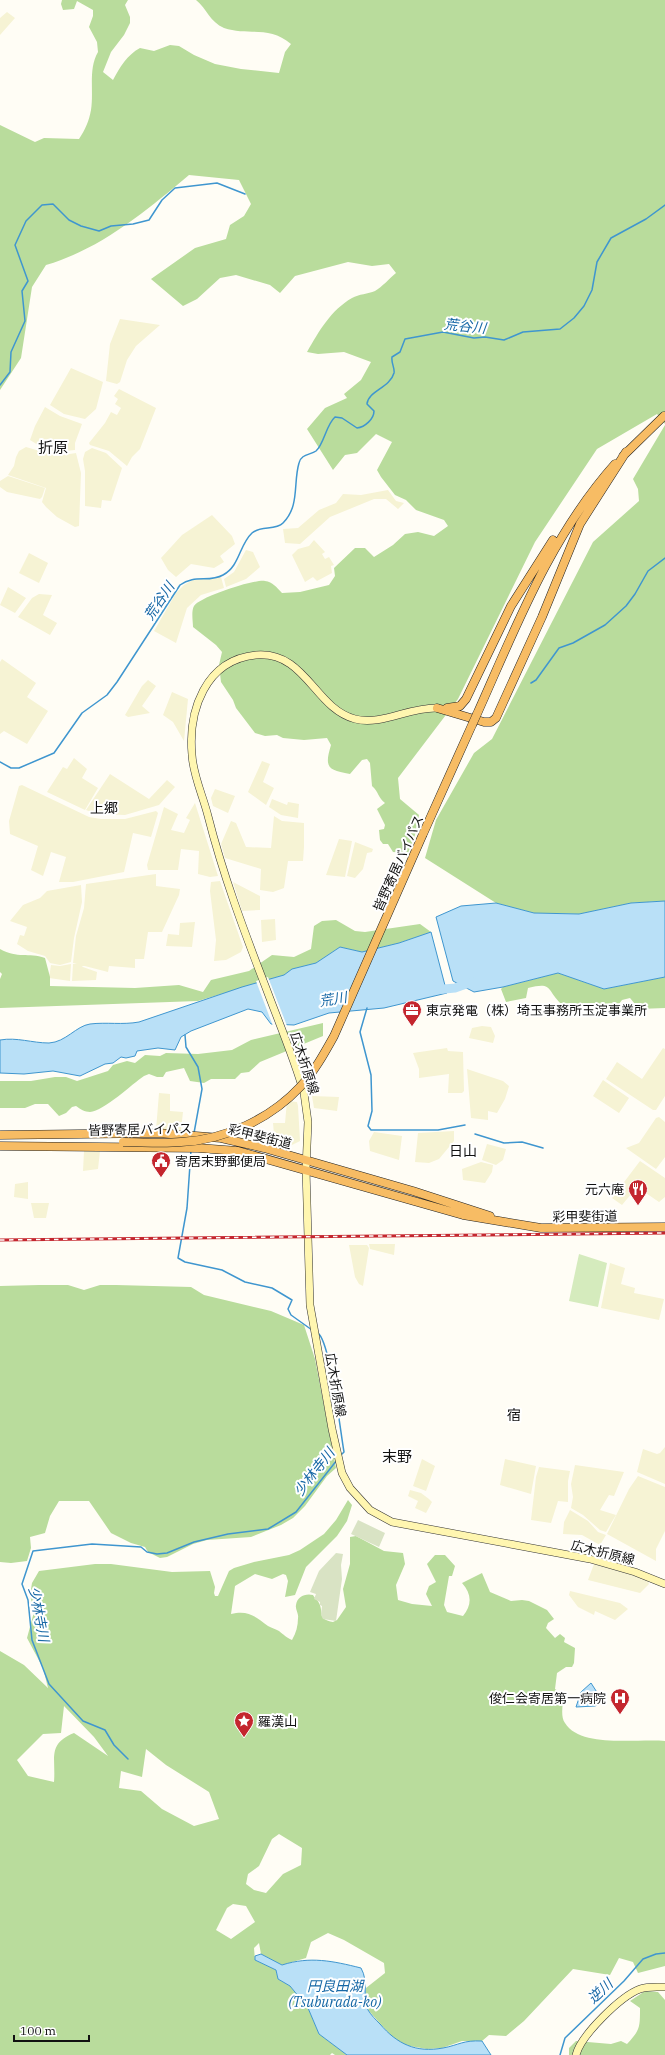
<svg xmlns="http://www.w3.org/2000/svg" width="665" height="2055" font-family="'IBM Plex Serif','Noto Sans JP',serif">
<rect width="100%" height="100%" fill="#fffdf5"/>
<path fill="#f6f3d4" d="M7,12l8,6 -15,17v-17z
M120,319l40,6 -24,21 -9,14 -7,22 -3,2 -11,-3 4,-37z
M71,368l32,14 -7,27 -11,10 -21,-5 -14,-9z
M119,389l37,19 -16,41 -8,8 -5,9 -18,-15 -19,-6 -1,-2 16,-20 6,-11 6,3 4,-7 -6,-4 3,-5 -4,-3z
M45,407l15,9 22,8 -7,19v7l-20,2 -12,-4 -13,-8 5,-14z
M26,447l31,9 19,-3 5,20 -2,53 -4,1 -18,-10 -11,-10 -4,-5 4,-14 -38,-13 6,-9 2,-9 3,-6z
M92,448l14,5 16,15 -11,33 -9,-1 -1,8 -16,-2v-35l-2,-12 2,-7z
M8,476l37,12 -3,9 -2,2 -33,-7 -7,-5v-6z
M388,490l8,11 8,2 -6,6 -12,-10h-12l-44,18 -30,27 -15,-1 -2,-14 15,-1 21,-18 17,-7 7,-9 18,1z
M212,515l20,21 3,8 -15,12 4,6 -10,6 -23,-4 -15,13 -8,-7 -7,-12 21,-23z
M314,540l11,12 -3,2 3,5 4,-2 5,8 -3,1 1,7 -15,8 -4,-4 -8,5 -13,-27 6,-6 11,-3z
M246,550l7,2 7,15 -14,12 -20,8 -2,-8 10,-7z
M29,553l19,10 -9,20 -20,-10z
M221,577l3,11 -23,7 -14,13 -11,35 -22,-12 22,-38 8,-8 9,-5z
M8,587l18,11 -11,15 -15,-8z
M39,594l13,1 -9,20 14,8 -7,12 -32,-18 14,-19z
M2,659l34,24 -9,14 21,14 -21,33 -23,-13 -4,3v-72z
M148,680l8,6 -14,20 8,7 -22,4 -3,-2 17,-29z
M172,692l16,7 -4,42 -11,-19 -10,-7z
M74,758l13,11 -5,9 16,10 -13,22 -38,-18 16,-25 4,2z
M262,761l8,3 -7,18 11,6 -8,17 -18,-13z
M110,774l39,25 18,-19 8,7 -16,18 -34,10 -28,-1 -11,-4z
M22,785l67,32 12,2h24l31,-8 2,2 -7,24 -18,-4 -9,39 -51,10h-14l7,-25 -15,-5 -8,24 -12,-6 7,-24 -28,-12 -1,-13 10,-35z
M215,789l20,7 -7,17 -15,-7 -2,-8z
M272,799l15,6 1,-3 11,2 -1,14 -17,-3 -12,-8z
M195,803l23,73 -8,1 -12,-3 1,-23 -18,-2 -3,21h-30l-1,-5 17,-58 14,7 -7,16 13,3 6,-13 -4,-2z
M274,816l8,5 22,2v24l-1,14h-15l-4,27 -11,4 -13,-2 1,-21 -36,-11 -4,-14 10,-23 5,2 10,24 25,1z
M339,839l13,2 -7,36 -19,-2z
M355,842l18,7 -1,3 -5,1 -4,16 -8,9 -8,-2z
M156,874v12l24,3 -1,6 -17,37h-14l-4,27h-9v9l-26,-2 -1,6 -35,-9 3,-27 8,-28 2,-24z
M220,881l23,66 -2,5 -15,8 -12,1 2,-21 -6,-49 1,-9z
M233,882l27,14v14l-18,1z
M81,885l1,17 -8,36 -3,24 -11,3 -10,-2 -5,-7 -17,-5 -11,-7 3,-9 4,1 3,-9 -17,-6 13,-16 17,-7 7,-7z
M275,919l1,21 -14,2 -1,-22z
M195,922l-3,25 -26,-1 2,-12 11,1 1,-12z
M71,964l-1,17 -21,-3 2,-13 9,1z
M73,964h7l3,3 14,5 -1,8 -24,1z
M482,1026l9,1 4,9 -2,7 -24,-5 3,-10z
M447,1048l1,3 15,1 1,39 -2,2h-14l1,-19 -30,4v-9l-6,-16z
M663,1048l2,1v47l-9,14h-3l-47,-31 11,-17 25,17z
M467,1069l36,12 6,5 -4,13 -8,14 -9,-2v9l-17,-2z
M603,1080l26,18 -10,15 -26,-17z
M159,1093l11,1v17l13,1 -2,18h-25z
M312,1096l27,1 -2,14 -23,-3z
M287,1101l10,1 1,4 2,35 -10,5 -15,-1 -2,-22h12z
M659,1117l6,5v35l-9,12 -30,-21 13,-5 17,-25z
M454,1131v10l-15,18 -10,4 -14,-1 3,-29z
M374,1132l28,4 -3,24 -29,-9 -1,-10z
M487,1144l19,5 -3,11 -7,5 -14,-5z
M84,1151h16l-2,18 -15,2z
M640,1161l25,17v19l-6,5 -22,-15 -15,18 -10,-7z
M481,1162l12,3 -1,7 -7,11 -22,-3 -1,-11z
M28,1182v17l-14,-2 1,-13z
M31,1203h18l-3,15h-12z
M369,1244h26l-1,11 -24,-6z
M349,1245h18l2,3 -6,38 -4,-2 -4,-7z
M610,1263l15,5 -4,16 14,4 -1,5 30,6 -5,21 -58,-12z
M665,1447v37l-28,-12 6,-23 14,5 3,-1z
M422,1459l13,7 -9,25 -13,-5z
M505,1459l31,7 -5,28 -31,-9z
M575,1465l49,7 -10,24 -5,-1 -9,15 16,5 -10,17 -6,-2 -17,-15 -12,-7 2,-11 -2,-13z
M539,1467l31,4 -2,10v21l-10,-1 -7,22 -20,-3 5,-43z
M638,1476l27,11v44l-9,18v12l-49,-27 22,-45z
M410,1490l11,3 8,6 3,3 -6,11 -11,-5 3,-7 -10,-5z
M570,1510l18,11 10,11 8,3 -6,10 -18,-10 -19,-1 1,-12z
M594,1564l36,10 18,7 1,3 -9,9 -52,-13z
M570,1591l50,12 8,6 -13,11 -20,-9 -1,4 -16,-8 -9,-12z"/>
<path fill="#d5ebbd" d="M579,1254l28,9 -9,44 -29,-6z"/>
<path fill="#b9dc9c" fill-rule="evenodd" d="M62,0h66l-3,5 5,12v6l-6,12 -13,17 -8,20 10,8c7,-13 14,-25 27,-32l14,3 16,-6 9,1 15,9 21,9 26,5 38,4 6,-21 6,-8c-22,-19 -44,-8 -67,-16 -14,-6 -17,-19 -28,-28h469v424l-8,-10 -60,35 -62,93 -77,157 -60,79 2,21 19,16 -4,20 -7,18 -15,-1 -5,-8h-5l-3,-4 -1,-10 5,-1 1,-4 -8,-16 8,-6c-7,-5 -6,-11 -13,-17l-2,-23 -3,-4 -5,1 -12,14c-22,-4 -26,-6 -19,-29l-4,-7 -23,2 -21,-2 -6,-3 -12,1 -10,-3 -19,-25 -3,-8 -12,-18 -2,-17 3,-13 -6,-7 -23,-18c0,-5 -2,-16 1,-21 6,-9 60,-27 71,-25 8,1 11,6 17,12l18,-1 29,-7 6,-9 -1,-8 21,-20h10l9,9 19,-12 12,-11 13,-2 16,4 14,-10 -4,-6 -28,-10 -10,-10 -11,-5 -14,-18 -4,-7 15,-28 -16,-8 -19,19 -12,2 -12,15 -26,-41 18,-21 22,-10 -3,-4 17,-14 10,-18 -27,-10 -26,2 -11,-2c12,-21 24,-42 45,-54 7,-4 16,-4 23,-7 7,-4 15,-13 21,-18l-7,-9 -17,2 -24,-4 -53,14 -15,17 -10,-8 -34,-10 -16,3 -23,21 -14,7 -32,-27 44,-31 31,-9 4,-14 14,-9 7,-12 -12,-24 -50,-5c-43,36 -88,74 -143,90l-14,22 -11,71 -21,32v-265l35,17 9,-4 35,1c6,-9 10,-18 12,-29 3,-19 -3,-41 7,-58l-1,-10 -8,-15 4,-11v-6l-16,-9 -3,8 -11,1 -2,-6z
M665,425v476l-34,2 -52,11 -45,-1 -38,-10 -71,-45 11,-38 38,-67 18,-14 101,-197 46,-41 -1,-12 -5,-10z
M336,920l19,11 10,1 55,-8 11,8 -32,11 -37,9 -22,-5 -24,16 -24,6 -8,6 -86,26 -198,7v-29l2,-5 -2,-2v-23c18,10 28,3 45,9l5,19v9l85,2 44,-3 24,7 8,-12 38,-9 23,-16 22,2 17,-8 3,-23 8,-5z
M558,973l46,16 61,-12v31l-26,1 -9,-11 -8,2 -7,9h-32l-22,-5c-15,-15 -8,-22 -33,-16l-2,10 -20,4 -5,-13 2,-2z
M323,1023v13l-63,26 -11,10 -8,1 -6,6h-24l-7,4 -14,-2 -6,-13 -18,4 -3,5h-6l-8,-3 -5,2c-12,8 -40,35 -54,36 -5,0 -10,-3 -14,-6l-4,1 -6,6 -7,3 -11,-12h-13l-10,4h-25v-27h31l24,-4h11l11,4 31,-10 5,-6 14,-4 8,2 10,-8 15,1 6,-3 32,1 34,-4 19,-10z
M39,1285h29l16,5 16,-5h16l75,2 13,8 67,16 33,14 11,34 21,109 -9,8 -22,30 -12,12 -12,7 -30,12 -44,3 -14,4 -26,13 -7,1 -12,-6 -3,-5 -14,-4 -20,-10 -22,-32h-30l-9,15 -5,17 -15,4 1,11 -4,13 -16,2 -11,-1v-276z
M348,1500l4,5 -5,16 -10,15 -31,31 -11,28 -10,2 3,-16 -2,-6 -3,-1 -11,5 -17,-5 -20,12 -4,28c17,-4 24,2 37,12 3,2 8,3 11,5 5,4 7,6 13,9 4,-7 6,-14 6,-22 1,-4 -3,-9 -2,-13 1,-8 9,-12 17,-10 1,3 5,5 6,8 5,10 -2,16 14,19l4,-2 9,-13 -3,-18 7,-25v-27l6,-1 28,15 19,2 2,11 -9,21 2,15 14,4 20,2 -6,-12 3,-8 7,-4 -9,-18 8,-9h10l10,11 -3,10h-3l-5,29 3,7 16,4c9,-11 9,-22 -1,-33l20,-10 8,19 21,9 11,-1 7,1 18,9 7,9 -6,4 -2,5 9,10 5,-4 5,4 -1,4 11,6 -1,15 -2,4h-6l-9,6 -2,16 9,6c-1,8 -4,21 1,28 16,26 74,15 100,18v225l-27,7 -5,-11 -14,-4 -9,17 -37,-6 -49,52 -18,15 -17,-1 -7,6h-20l-20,7 -15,1 -23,-4 -11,-7 -24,-27 -4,-11 1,-12 19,-15 -1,-10 -40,-23 -16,-7 -17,9 -5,16 -24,7 -21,-11 -2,-11 -5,5 1,12 21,10 2,9 12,7 18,22 11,26 28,21h-12l-3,-2 -2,2h-330v-404l24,14 24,23 -5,-20 -16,-30 7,-26 -4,-17 2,-12 7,-12 56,-7h16l61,8 38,-1 5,16 -1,6 1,3h3l11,-25 5,-3 20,-6 35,-7 11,-5 24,-16 12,-14zM64,1706l30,31 14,19 -34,-23c-27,11 -18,25 -20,49l-26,-6 -11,-16 26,-26 18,-1zM146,1749l20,16 43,27 10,27 -25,7 -32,-17 -21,-18 -22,-3 2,-17 21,6zM279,1834l23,14 -1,17 -18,9 -17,19 -12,-3 -8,-6 2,-10 11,-8 13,-27zM233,1904l13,2 9,16 -24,17 -15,-9 11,-22z
M645,1991l13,1 7,8v55h-96v-7l7,-7 35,3 10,-3 6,3c13,-14 13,-16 13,-36l-10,-7z"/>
<path fill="#d9e3c4" d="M358,1520l27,13 -6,14 -28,-13z
M336,1553l7,1 -2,11 1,14 -6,42 -13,-2 -2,-4 1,-9 -2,-1v-3l-6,-3 2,-5 -6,-2 9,-21z"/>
<path fill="#b9e0f7" stroke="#3f96cf" d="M665,901v76l-61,12 -46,-16 -55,14 -29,5 -21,-11 -17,-64 25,-11 35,-3 38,10 45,1 52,-11z
M431,932l16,61 -63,15 -55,5 -35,12 -23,-1 -9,-12 -14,-3 -57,22 -10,6 -6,13 -17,-2 -21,3 -2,5 -9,2 -5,-1 -8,6 -8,1 -25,12 -27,-5 -29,3 -24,-1v-33c17,-3 32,3 49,3 17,-1 27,-17 41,-19 16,-2 33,1 49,-2l103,-35 42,-12 8,-6 24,-6 24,-16 22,5 37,-9z
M591,1683l11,17v3l-7,3 -19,1 5,-15z
M261,1954l21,11c28,-9 51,-4 79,3 8,14 1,28 7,42 3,5 8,10 12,14 17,20 36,29 63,24 16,-3 20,-8 39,-7l9,14h-144l-28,-21 -11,-26 -18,-22 -12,-7 -2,-9 -21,-10v-4z"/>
<path fill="#fffdf5" d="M268,977l19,49h-14l-17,-45z"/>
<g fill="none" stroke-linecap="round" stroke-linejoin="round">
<path stroke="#3f96cf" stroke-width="1.5" d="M0,385l10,-13 1,-20 14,-31 -3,-30 6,-10 -13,-36 11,-24 16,-16 11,-1 16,16 12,6 18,5 12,-5 22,-2 16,-4 13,-20 13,-12 42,-5 28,11
M531,683l5,-3 23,-32 14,-5 32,-18 21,-19 9,-12 13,-23 17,-13
M0,762l11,6h8l35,-15 28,-40 25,-18 10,-13 63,-97c15,-11 29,-2 43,-10 17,-9 16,-30 29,-42 9,-8 23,-2 31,-10 17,-17 10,-40 16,-60 2,-9 11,-8 17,-12 8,-7 10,-26 19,-34l7,1 15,10c8,-1 17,-9 17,-17l-7,-7c1,-13 23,-16 27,-31 1,-5 -3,-10 -2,-16l8,-5 5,-13 38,-7 31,6 11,-1 19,3 19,-8 37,-3 14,-11 10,-12 8,-16 5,-28 14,-24 35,-19 19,-14
M367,1008l-7,24 11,43 1,36 -4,15 3,4h67l27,-5
M185,1035l1,12 12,20 4,22 -8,44
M475,1134l29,9 18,-1 21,6
M191,1150l-4,58 -9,50 7,4 37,8 23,12 27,6 20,12 -4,9 3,6 21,15
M319,1334c12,14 21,95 25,118l-3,3
M128,1759l-14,-14 -9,-15 -22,-9 -34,-37 -17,-44 -4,-40 -6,-16 11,-33 59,-7 49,3 6,5 10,2 10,-1 27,-11 34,-8 40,-5 28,-17 41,-52
M560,2055l5,-17 59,-57 19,-22 13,-5 9,-1"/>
<path stroke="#b9e0f7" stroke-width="9" d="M434,990l21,-2 17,-6"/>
<g stroke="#333" stroke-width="8">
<path id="secondary" d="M437,708c-28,-1 -56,18 -82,11 -41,-11 -49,-68 -99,-64 -51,5 -68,56 -64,100 1,20 11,41 16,61 15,59 36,115 58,172 13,35 28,70 38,105l4,29 -2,47 4,136 22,124 10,44 8,15 20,22 22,12 198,37 45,13 30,12
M576,2055c5,-20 45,-59 64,-66 8,-3 17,-2 25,-2"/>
</g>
<g stroke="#222" stroke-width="9">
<path id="trunk" d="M623,456l41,-40
M437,708l47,14h7l5,-4 46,-101 38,-93 46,-72
M447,708l13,-2 6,-7 45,-93 42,-66
M477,714c39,-87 73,-177 138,-250
M423,834l49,-109
M0,1135l158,-2 63,5 43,10 149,43 77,25
M0,1146l198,2 40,3 225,64 78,13 124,-1"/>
</g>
<use href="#secondary" stroke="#fff6b0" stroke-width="7"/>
<use href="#trunk" stroke="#f7bc64" stroke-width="8"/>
<g stroke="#c4262e" stroke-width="3">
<path id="rail" d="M0,1240l665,-7"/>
</g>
<use href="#rail" stroke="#fff" stroke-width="1.5" stroke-dasharray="4.5" stroke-linecap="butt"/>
<g stroke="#222" stroke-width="9" stroke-linecap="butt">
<path id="trunk-bridge" d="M472,725l5,-11
M123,1142c19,0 39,2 58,0 44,-2 89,-23 119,-55 14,-15 24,-33 34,-51l89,-202"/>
</g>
<use href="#trunk-bridge" stroke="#f7bc64" stroke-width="8"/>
</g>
<defs>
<g id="office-pin" transform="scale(1)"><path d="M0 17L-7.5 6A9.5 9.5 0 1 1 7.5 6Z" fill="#c4262e" stroke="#fff"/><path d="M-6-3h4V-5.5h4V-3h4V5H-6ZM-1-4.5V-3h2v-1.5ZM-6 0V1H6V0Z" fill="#fff"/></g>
<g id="civic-pin" transform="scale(1)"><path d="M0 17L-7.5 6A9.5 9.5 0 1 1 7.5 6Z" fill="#c4262e" stroke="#fff"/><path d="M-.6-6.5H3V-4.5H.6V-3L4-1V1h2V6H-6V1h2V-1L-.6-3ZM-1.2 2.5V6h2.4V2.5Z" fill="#fff"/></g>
<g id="restaurant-pin" transform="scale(1)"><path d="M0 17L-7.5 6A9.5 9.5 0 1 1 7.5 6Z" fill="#c4262e" stroke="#fff"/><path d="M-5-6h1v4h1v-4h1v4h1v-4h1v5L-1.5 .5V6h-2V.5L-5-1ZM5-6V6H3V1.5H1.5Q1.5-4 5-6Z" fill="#fff"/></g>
<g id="hospital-pin" transform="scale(1)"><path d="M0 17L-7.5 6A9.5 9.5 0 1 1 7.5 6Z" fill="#c4262e" stroke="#fff"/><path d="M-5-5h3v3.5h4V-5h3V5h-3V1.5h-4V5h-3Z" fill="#fff"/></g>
<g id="sight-pin" transform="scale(1)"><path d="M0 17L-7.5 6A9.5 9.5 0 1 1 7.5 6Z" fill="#c4262e" stroke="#fff"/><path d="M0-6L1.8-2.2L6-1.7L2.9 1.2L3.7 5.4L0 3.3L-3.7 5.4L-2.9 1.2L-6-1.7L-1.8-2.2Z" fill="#fff"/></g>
</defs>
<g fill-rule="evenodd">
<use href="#office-pin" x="412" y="1010"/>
<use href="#civic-pin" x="161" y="1161"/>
<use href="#restaurant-pin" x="638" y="1189"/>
<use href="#hospital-pin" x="620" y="1698"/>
<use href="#sight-pin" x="244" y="1721"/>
</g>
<g text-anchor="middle" stroke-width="4" stroke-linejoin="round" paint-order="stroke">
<g font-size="13" fill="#111" stroke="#fff">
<text transform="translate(398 863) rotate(-66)" y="5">皆野寄居バイパス</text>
<text transform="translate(305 1063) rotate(72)" y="5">広木折原線</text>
<text transform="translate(140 1129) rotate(-1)" y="5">皆野寄居バイパス</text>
<text transform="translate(260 1136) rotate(14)" y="5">彩甲斐街道</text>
<text transform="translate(585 1216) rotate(-1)" y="5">彩甲斐街道</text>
<text transform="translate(336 1385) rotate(80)" y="5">広木折原線</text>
<text transform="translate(603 1552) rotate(14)" y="5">広木折原線</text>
</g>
<g font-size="13" fill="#111" stroke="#fff" text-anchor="start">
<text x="426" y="1015">東京発電（株）埼玉事務所玉淀事業所</text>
<text x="175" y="1166">寄居末野郵便局</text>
<text x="624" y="1194" text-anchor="end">元六庵</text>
<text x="606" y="1703" text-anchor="end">俊仁会寄居第一病院</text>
<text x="258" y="1726">羅漢山</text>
</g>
<g font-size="14" font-style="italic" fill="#1768a6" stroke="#fff">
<text transform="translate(465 326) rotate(6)" y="5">荒谷川</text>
<text transform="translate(159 601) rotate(-56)" y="5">荒谷川</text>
<text transform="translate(333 999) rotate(-9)" y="5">荒川</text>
<text transform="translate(314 1472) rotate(-52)" y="5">少林寺川</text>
<text transform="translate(39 1614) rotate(79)" y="5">少林寺川</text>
<text x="335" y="1991">円良田湖<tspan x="335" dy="16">(Tsuburada-ko)</tspan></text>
<text transform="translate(600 1991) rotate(-43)" y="5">逆川</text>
</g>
<g font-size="14" fill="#111" stroke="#fff">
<text x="104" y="813">上郷</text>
<text x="463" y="1156">日山</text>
<text x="514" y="1420">宿</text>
</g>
<g font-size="15" fill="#111" stroke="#fff">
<text x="53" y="453">折原</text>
<text x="397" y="1462">末野</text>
</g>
</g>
<path d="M14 2035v6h75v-6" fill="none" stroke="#111111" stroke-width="2"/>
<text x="20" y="2035" font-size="12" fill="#111111" stroke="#ffffff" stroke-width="3" paint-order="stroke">100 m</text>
</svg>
